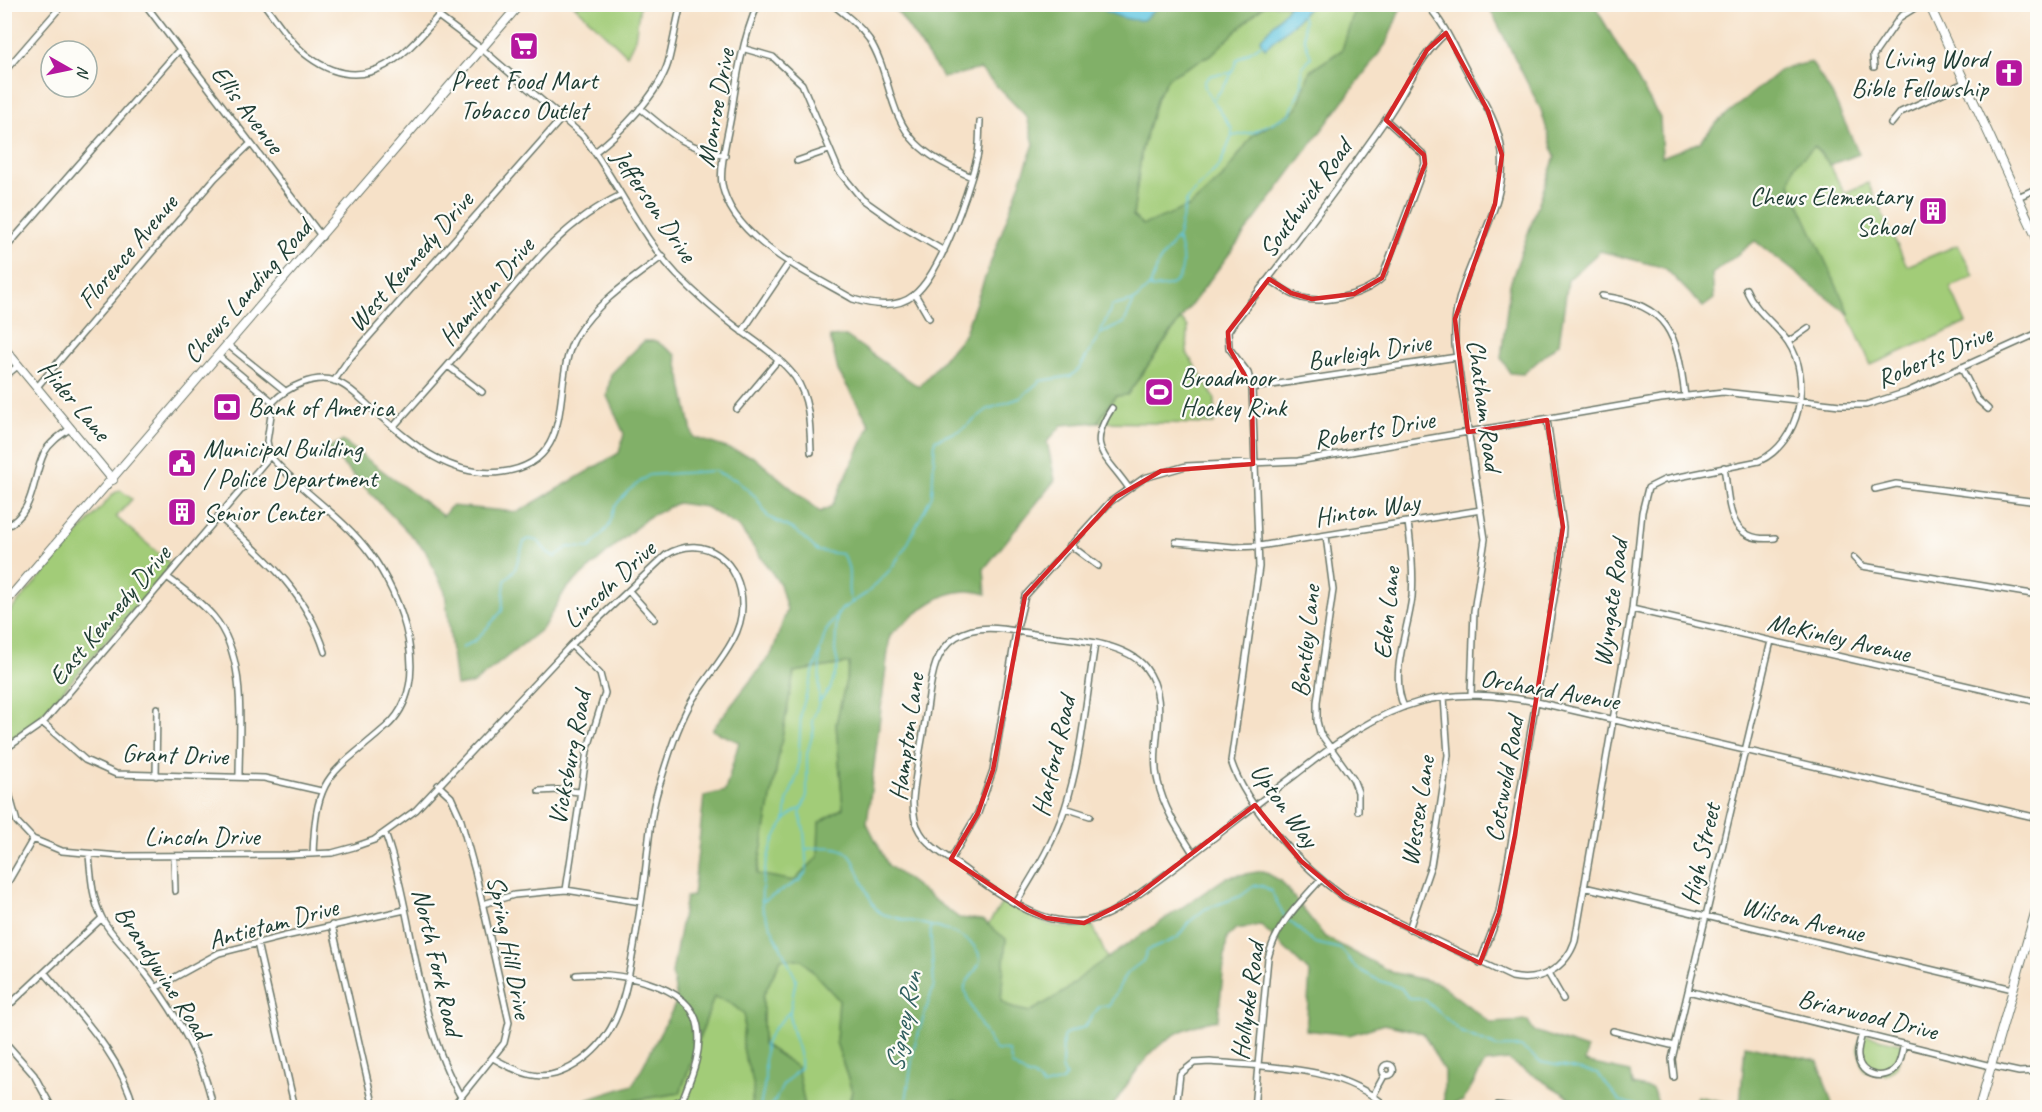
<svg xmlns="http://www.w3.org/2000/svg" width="2042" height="1112" font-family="Caveat,sans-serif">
<rect width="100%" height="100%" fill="#fdfcf7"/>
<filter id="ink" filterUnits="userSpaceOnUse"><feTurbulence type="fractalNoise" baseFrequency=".0167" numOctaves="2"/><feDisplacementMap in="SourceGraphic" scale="12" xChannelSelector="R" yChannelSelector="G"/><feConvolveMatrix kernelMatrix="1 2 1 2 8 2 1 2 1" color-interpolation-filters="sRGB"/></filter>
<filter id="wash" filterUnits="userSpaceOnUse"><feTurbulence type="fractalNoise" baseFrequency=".008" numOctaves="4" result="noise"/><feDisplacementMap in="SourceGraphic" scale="24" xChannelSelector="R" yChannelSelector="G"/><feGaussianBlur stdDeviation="1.35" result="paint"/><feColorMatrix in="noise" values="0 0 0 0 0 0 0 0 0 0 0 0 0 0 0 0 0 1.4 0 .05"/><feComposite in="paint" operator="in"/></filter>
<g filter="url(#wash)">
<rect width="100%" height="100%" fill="#f6e1c8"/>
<path fill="#a2cc78" stroke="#608456" stroke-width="1.5" d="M574,5h66l-5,34 -8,16z
M1264,5h26l-5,9 8,10 18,-19h45l-14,45 -32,21 -13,38 -44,26 -31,43 -32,28 -47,20 -10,-9 9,-68 15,-52 12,-20 43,-23z
M1815,146l15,19 14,28 24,-10 39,83 51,-21 16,31 -24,11 16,36 -95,42 -81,-181 4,-18z
M1181,319l7,8 -1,26 28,46 -1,25 -116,-2 17,-26 12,-1z
M120,490l12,9 -16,18 56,48 -137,158 -30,20v-126l108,-123z
M850,663l-14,61 7,84 -24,15 -1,34 -24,24 -37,-7 37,-202z
M1003,901c34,20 50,31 90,25l14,32 -43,34 -34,20 -18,-4 -11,-7 5,-62 -18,-14z
M781,959l21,1 37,40 -3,42 16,49 -4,16h-43l-8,-40 -34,-23v-48z
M714,997l15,5 15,12c1,11 -2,23 -1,33 4,27 17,29 7,60l-162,1 92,-15z
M1862,1034l42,10 -7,22 -11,9 -22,-5 -6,-22z"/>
<path fill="#81b068" stroke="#50764e" stroke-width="1.5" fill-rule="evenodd" d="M893,5h371l-52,49 -43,23 -12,20 -15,52 -9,67 10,9 47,-19 32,-28 31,-43 44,-26 13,-38 32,-21 14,-45h46l-16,39 -209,280 -50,71 -12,1 -17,26 -36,3 -15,17 8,38 -71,89 2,25c-39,-13 -67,17 -96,41l-23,188 21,42 71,53 23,2 24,19 -5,62 11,7 18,4 34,-20 24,-21 139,-94 36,-6 18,10 44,56 66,35 47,11 53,40 37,-2 6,10 53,18 -2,13 45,10 2,13 20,4 8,18h-85l-1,-7 -66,-40 -23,3 -22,38 -19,5v-35l-21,-38 -39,-9 -35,11 -43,-5 4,-57 -49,-48 -25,4 -9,8 -9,83c-58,9 -76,42 -106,87l-136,1 -24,-8 -1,7h-103l4,-16 -16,-49 3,-42 -37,-40 -21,-1 -18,37v48l34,23 8,40h-55c9,-30 -3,-34 -7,-60 -1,-10 2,-22 1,-33l-15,-12 -15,-5 -34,96 -92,14h-24l69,-22 44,-84 -5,-28 14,-76 7,-1 11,-100 21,-5 14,-49 -27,-12 60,-77 15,-43 -7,-26 -41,-57 -33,-20 -29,-4 -30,15 -82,72 -22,38 -70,56 -17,2 -11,-94 -20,-42 -98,-102 16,-7 100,75 8,-10 67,6 101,-59 5,-19 -17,-38 4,-22 33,-33h12l20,14 17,82 61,20 66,55 12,-6 38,-81 -32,-54 -8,-34 16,-1 73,51 45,-52 70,-191 -7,-27 -47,-48 -37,9zM850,663l-14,61 7,84 -24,15 -1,34 -24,24 -37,-7 37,-202z
M1488,5h109v5l63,108 2,39 38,-15 15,-18 67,-55 29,-7 21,32 27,60 -29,11 -15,-19 -21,20 -4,18 60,131 -95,-74 -43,33 2,25 -11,8 -38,-39 -65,-17 -32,29 -9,63 -36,31 -13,-1 -9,-15 9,-74 45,-127 -14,-47z
M1745,1045l73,16 15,46h-141l5,-11 43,9z"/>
<path fill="#62c6e0" stroke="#40828a" stroke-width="1.5" d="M1097,5h57l1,5 -12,10c-15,1 -34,-5 -46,-15z
M1290,5h21l-18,19 -28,24 -5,-8z"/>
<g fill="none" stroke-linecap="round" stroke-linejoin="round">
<path stroke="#62c6e0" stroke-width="1.5" d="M1215,98l14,-19 8,-19 26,-17
M1233,136l21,-4 36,-18 12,-30v-16l9,-11 -7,-19v-18l-3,-6
M1149,288c6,-1 13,0 19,-2 19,-6 16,-34 9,-47
M1100,333l12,-27 21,-5
M462,648l15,-9 25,-28 3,-30 10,-12 9,-27 5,-3 9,2 9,11 8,5 13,-10 22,1 19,-22 6,-20 13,-15 21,-16 65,-4 22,9 20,17 12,20 28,14 22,20 24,3c14,20 1,32 10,48
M819,702l11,-13 8,-24 -3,-14 2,-37
M785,822l2,-20 11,-29 3,-61 25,-81 16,-22 25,-16 23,-23 17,-25 25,-50 3,-55 26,-10 27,-21 32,-11 20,-17 31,-5 8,-7 21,-35 24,-11 10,-22 16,-15 9,-24 19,-26 9,-37 33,-34 12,-29v-7l-27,-41 -1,-6 7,-7 20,-2
M806,849c55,-9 44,14 65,51 3,6 5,11 12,14 22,9 97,13 97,47 -3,10 -11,16 -15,25 -3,8 24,56 31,64l13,1 3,14 16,11h5l10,10 19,-5 4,-5 -4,-8 1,-31 4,-4 17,-6 16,-21h9l17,-32 17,-13 4,-10 30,-13 11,-15 17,-14 36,-13 13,-10 7,-1 10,6 14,26
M762,902l38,-22 7,-9 -3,-41 -4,-16 7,-19v-41l7,-25 -2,-8 7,-18 1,-53
M1288,920l27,23 26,6 15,19 22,12 23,8 8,11h15l37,33 36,15h24l19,15 57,11 23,28 25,7
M760,1108l5,-27v-37l7,-13 18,-20 6,-32 -33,-69c-6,-26 10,-91 37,-101
M768,1108l8,-9 7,-14 17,-17c2,-21 -12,-36 -10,-56
M905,1108l9,-61 20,-62 -4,-59"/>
</g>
</g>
<g filter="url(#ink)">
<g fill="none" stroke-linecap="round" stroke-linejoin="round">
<g stroke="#6a7668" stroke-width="8">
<path id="street" d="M145,4l177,233
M264,4c14,18 27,40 45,53 61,45 102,-8 139,-53
M758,4c-15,33 -22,76 -27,112 -3,18 -12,51 -9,68 10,56 87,89 131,115 19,6 44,10 61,-4 27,-22 54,-102 63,-137 3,-11 2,-25 3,-36
M832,4c14,11 27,21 37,35 21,32 19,76 47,104 16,16 35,24 55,34
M1426,4c19,19 30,48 43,71 12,22 28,46 32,71 10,55 -32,107 -43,158 -4,14 -3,27 -3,41l30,194 -11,72 -3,83
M438,16l44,33 100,86c35,44 56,99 95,140 18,18 39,37 59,52 21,16 43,29 59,50 15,22 15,49 16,75
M1446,33c-30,27 -39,58 -62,89 -48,69 -99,136 -151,202l-5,8 1,16 19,25 4,15 7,179 -28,194c15,47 73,108 113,136l168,80c28,6 54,-9 63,-36l57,-332 10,-97 6,-24 16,-8 95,-19c41,-18 54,-82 29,-119 -13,-19 -33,-30 -42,-53
M745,49l28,8 29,27 37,87 23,28 34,24 48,28
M1874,67l-1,-11 27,-39 21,-13
M4,72l59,-68
M640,108c34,28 41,37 85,48
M1891,124l10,-12 63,-29
M595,152c25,-19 64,-59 73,-89 5,-19 8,-39 13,-59
M797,161l32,-11
M2018,197l20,-9
M4,250l175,-200
M1269,279c10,7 21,16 33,19 23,6 63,-3 80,-20l43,-114 -1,-9 -38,-35
M915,294l14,24
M1602,296c68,9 75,38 83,100
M742,332l48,-71
M1788,342l20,-14
M228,345l56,45
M218,356l55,46
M448,366l34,26
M1961,367l16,32 11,10
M4,377l15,-12
M334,381l15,-22 213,-241
M37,387l178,-209 35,-34
M1252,388l205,-31
M273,402c14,-15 42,-28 62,-21 14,5 26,18 36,27 38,33 78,71 131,64 79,-10 47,-90 74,-136 21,-34 55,-56 87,-80
M1112,408c-26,40 -8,45 16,79
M737,409l42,-50
M393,427c30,-33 60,-66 88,-101 43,-51 78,-102 140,-131
M270,456c30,35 71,59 99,96 33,43 66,132 17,175 -56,49 -70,46 -73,127
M1724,467c6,36 2,77 51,71
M1875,489l21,-5 142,18
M218,516c47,42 87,74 107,136
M4,528c32,-16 27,-47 40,-75 6,-11 17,-18 27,-25
M1326,536l7,54 -16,112v19l3,12 33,46 5,13v19
M1176,542l58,5 25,-1 222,-36
M1070,545l28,21
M1854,558l8,8 176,29
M167,577c16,12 33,24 46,39 35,41 26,110 26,161
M629,591l25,28
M1632,609l406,93
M1404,707c-15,-34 4,-75 8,-110 2,-25 -1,-50 -4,-75
M43,723l42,37 31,14 148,4 57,13
M4,750l39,-27 227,-267 -3,-15 6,-39
M4,775l13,47 16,17 29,12 57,5 170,-1 43,-2 22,-6 20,-7 42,-30 155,-165 95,-90c39,-24 76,8 76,50 1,37 -35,68 -52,99 -13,24 -21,50 -29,76 -11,30 -12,63 -16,94 -3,24 -7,48 -11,72 -8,44 -13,87 -53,115 -34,24 -55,16 -88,-3
M156,776l1,-68
M438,785l13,12 9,20 15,54 34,151 -5,21 -52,65
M539,791l20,-1 21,2
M1065,808l25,8
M385,833c30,85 30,186 76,264
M1193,853c-14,-22 -29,-44 -35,-71 -10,-39 15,-79 -13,-115 -20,-25 -75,-28 -105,-32 -28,-4 -59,-14 -84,2 -9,6 -16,16 -20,26 -6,16 -7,35 -10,52 -4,28 -11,57 -13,85 0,11 1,23 7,32 9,15 26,24 40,34 47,34 103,80 160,41 60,-40 116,-88 175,-132 38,-29 76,-60 124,-73 40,-11 78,-7 118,0l501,116
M89,855c2,21 3,44 13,63 8,16 26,32 37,47 30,38 66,94 74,143
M174,856l1,35
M951,859l27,-46 15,-43 23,-138 9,-36 85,-94 34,-24 42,-12 112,-5 363,-62 62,-7 117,13h26l41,-13 131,-59
M1584,887l429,102
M4,889l29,-50
M566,890l21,-139 18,-58 -5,-19 -29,-29
M1016,903c19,-31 38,-61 49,-95 17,-52 21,-110 30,-164
M483,904l31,-9 52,-5 75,12
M332,925l42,183
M1409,929l22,-64 10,-63 7,-47 -4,-58
M257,943l38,165
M1480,963l19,-50 62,-355 2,-31 -16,-107
M45,973c33,40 76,82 89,135
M1548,973l15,26
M576,975c36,-4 115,7 122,52 4,26 -6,48 -15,71l-12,6 -23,4
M157,987l62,-34 67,-17 119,-26
M1688,991l303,75 28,6 19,-1
M4,1010l98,-92
M1613,1031l62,15
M1862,1034c-2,7 -5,15 -4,23 2,19 27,25 39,10 4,-6 5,-16 7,-23
M4,1041l30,34 18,33
M1382.5 1070a5.5 5.5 0 1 1 11 0a5.5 5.5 0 1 1-11 0Z
M1674,1077l-2,-18 99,-418
M1374,1094l11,-20
M1498,1105l21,3
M1176,1108l4,-34 14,-11 16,-1c59,5 132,3 178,46
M1254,1108l14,-150c8,-33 30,-53 52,-78"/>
</g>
<g stroke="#6a7668" stroke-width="10">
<path id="secondary" d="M1929,4l109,237
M4,348l109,132
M4,604l516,-600
M1979,1108l59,-205"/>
</g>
<use href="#street" stroke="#fff" stroke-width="5"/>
<use href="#secondary" stroke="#fff" stroke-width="8"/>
</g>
</g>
<path fill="none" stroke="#d62828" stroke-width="4.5" stroke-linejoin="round" d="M1446,33l42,78 14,44 -7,49 -40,115 13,113 79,-12 16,107 -48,308 -16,78 -19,50 -136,-66 -43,-36 -46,-56 -120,92 -51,26 -38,-5 -18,-8 -77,-51 27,-46 15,-43 32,-174 91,-99 45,-26 92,-7 -1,-76 -23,-40 -1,-16 41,-53 22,14 21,6 42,-5 28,-16 43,-114 -1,-9 -38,-35 41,-70z"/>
<defs>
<g id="supermarket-square" transform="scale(1.5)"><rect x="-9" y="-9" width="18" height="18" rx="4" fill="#b5179e" stroke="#fdfcf7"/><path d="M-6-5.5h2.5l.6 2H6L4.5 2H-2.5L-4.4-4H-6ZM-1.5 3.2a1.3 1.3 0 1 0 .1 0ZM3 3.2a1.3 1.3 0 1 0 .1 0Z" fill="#fff"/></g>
<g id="church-square" transform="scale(1.5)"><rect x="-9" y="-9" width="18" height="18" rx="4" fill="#b5179e" stroke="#fdfcf7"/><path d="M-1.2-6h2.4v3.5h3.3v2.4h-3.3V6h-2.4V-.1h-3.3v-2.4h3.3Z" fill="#fff"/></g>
<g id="building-square" transform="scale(1.5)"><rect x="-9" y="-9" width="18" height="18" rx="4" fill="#b5179e" stroke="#fdfcf7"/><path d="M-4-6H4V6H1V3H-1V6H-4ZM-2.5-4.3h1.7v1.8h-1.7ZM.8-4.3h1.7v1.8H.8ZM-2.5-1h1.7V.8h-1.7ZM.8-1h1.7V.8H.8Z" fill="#fff"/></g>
<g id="stadium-square" transform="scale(1.5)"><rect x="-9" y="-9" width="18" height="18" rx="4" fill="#b5179e" stroke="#fdfcf7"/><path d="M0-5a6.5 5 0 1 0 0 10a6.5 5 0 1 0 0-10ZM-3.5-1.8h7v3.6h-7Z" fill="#fff"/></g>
<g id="bank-square" transform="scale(1.5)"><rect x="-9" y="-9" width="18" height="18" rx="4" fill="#b5179e" stroke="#fdfcf7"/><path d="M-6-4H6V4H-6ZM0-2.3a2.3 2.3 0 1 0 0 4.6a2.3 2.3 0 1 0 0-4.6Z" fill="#fff"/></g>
<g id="civic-square" transform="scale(1.5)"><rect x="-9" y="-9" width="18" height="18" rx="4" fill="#b5179e" stroke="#fdfcf7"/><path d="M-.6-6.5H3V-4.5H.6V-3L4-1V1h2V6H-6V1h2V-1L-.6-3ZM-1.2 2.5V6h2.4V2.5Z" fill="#fff"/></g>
</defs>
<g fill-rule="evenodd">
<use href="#supermarket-square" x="524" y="46"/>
<use href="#church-square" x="2009" y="73"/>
<use href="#building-square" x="1933" y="211"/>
<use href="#stadium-square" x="1159" y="392"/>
<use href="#bank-square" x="227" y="407"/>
<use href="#civic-square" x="182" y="463"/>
<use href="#building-square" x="182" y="512"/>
</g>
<g text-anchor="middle" stroke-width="4.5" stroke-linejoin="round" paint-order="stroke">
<g font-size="26" fill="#1f3d34" stroke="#fdfcf7" text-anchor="start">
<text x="1988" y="67" text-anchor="end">Living Word<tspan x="1988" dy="30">Bible Fellowship</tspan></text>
<text x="524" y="89" text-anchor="middle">Preet Food Mart<tspan x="524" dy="30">Tobacco Outlet</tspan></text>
<text x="1912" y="205" text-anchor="end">Chews Elementary<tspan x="1912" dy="30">School</tspan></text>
<text x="1180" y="386">Broadmoor<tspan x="1180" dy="30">Hockey Rink</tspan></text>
<text x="248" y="416">Bank of America</text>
<text x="203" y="457">Municipal Building<tspan x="203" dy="30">/ Police Department</tspan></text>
<text x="203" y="521">Senior Center</text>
</g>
<g font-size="26" fill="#1f3d34" stroke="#fdfcf7">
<text transform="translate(715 108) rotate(-80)" y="9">Monroe Drive</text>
<text transform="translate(248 109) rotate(53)" y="9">Ellis Avenue</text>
<text transform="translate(1305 198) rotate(-54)" y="9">Southwick Road</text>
<text transform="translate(655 205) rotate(56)" y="9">Jefferson Drive</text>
<text transform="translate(127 251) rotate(-50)" y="9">Florence Avenue</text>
<text transform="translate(410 261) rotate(-49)" y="9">West Kennedy Drive</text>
<text transform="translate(247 291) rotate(-49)" y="9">Chews Landing Road</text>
<text transform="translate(486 291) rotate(-50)" y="9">Hamilton Drive</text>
<text transform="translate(1369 351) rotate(-9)" y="9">Burleigh Drive</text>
<text transform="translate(1934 356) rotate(-23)" y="9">Roberts Drive</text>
<text transform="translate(75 400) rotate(50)" y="9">Hider Lane</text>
<text transform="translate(1485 405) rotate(82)" y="9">Chatham Road</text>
<text transform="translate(1374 429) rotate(-10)" y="9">Roberts Drive</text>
<text transform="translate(1367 509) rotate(-9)" y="9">Hinton Way</text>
<text transform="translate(609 584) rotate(-43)" y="9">Lincoln Drive</text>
<text transform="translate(1610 603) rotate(-82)" y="9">Wyngate Road</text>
<text transform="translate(1386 613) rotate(-84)" y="9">Eden Lane</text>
<text transform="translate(109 615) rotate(-50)" y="9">East Kennedy Drive</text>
<text transform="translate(1839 637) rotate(13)" y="9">McKinley Avenue</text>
<text transform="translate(1305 641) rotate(-84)" y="9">Bentley Lane</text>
<text transform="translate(1550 689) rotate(10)" y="9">Orchard Avenue</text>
<text transform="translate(906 737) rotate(-82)" y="9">Hampton Lane</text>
<text transform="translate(175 754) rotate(2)" y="9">Grant Drive</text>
<text transform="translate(1053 756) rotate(-77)" y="9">Harford Road</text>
<text transform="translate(569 758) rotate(-79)" y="9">Vicksburg Road</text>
<text transform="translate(1504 779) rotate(-80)" y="9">Cotswold Road</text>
<text transform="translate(1285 805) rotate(54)" y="9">Upton Way</text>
<text transform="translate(1417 811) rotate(-81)" y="9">Wessex Lane</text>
<text x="202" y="845">Lincoln Drive</text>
<text transform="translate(1700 854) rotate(-77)" y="9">High Street</text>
<text transform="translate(1803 919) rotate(13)" y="9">Wilson Avenue</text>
<text transform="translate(273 923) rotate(-15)" y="9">Antietam Drive</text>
<text transform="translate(510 947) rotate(79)" y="9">Spring Hill Drive</text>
<text transform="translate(438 962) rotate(77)" y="9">North Fork Road</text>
<text transform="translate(163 972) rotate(57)" y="9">Brandywine Road</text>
<text transform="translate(1247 1001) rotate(-82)" y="9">Hollyoke Road</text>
<text transform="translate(1868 1014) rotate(14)" y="9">Briarwood Drive</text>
</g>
<g font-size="27" font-style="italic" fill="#305f5f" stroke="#fdfcf7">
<text transform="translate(903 1022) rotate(-79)" y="9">Signey Run</text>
</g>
</g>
<rect width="2042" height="1112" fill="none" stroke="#fdfcf7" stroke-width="24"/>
<g transform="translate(69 69) rotate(99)"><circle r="28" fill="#fdfcf7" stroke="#a4b0a9" stroke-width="1.5"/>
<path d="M0-4.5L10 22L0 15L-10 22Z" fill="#b5179e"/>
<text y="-9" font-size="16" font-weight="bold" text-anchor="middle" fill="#1f3d34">N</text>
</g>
</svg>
